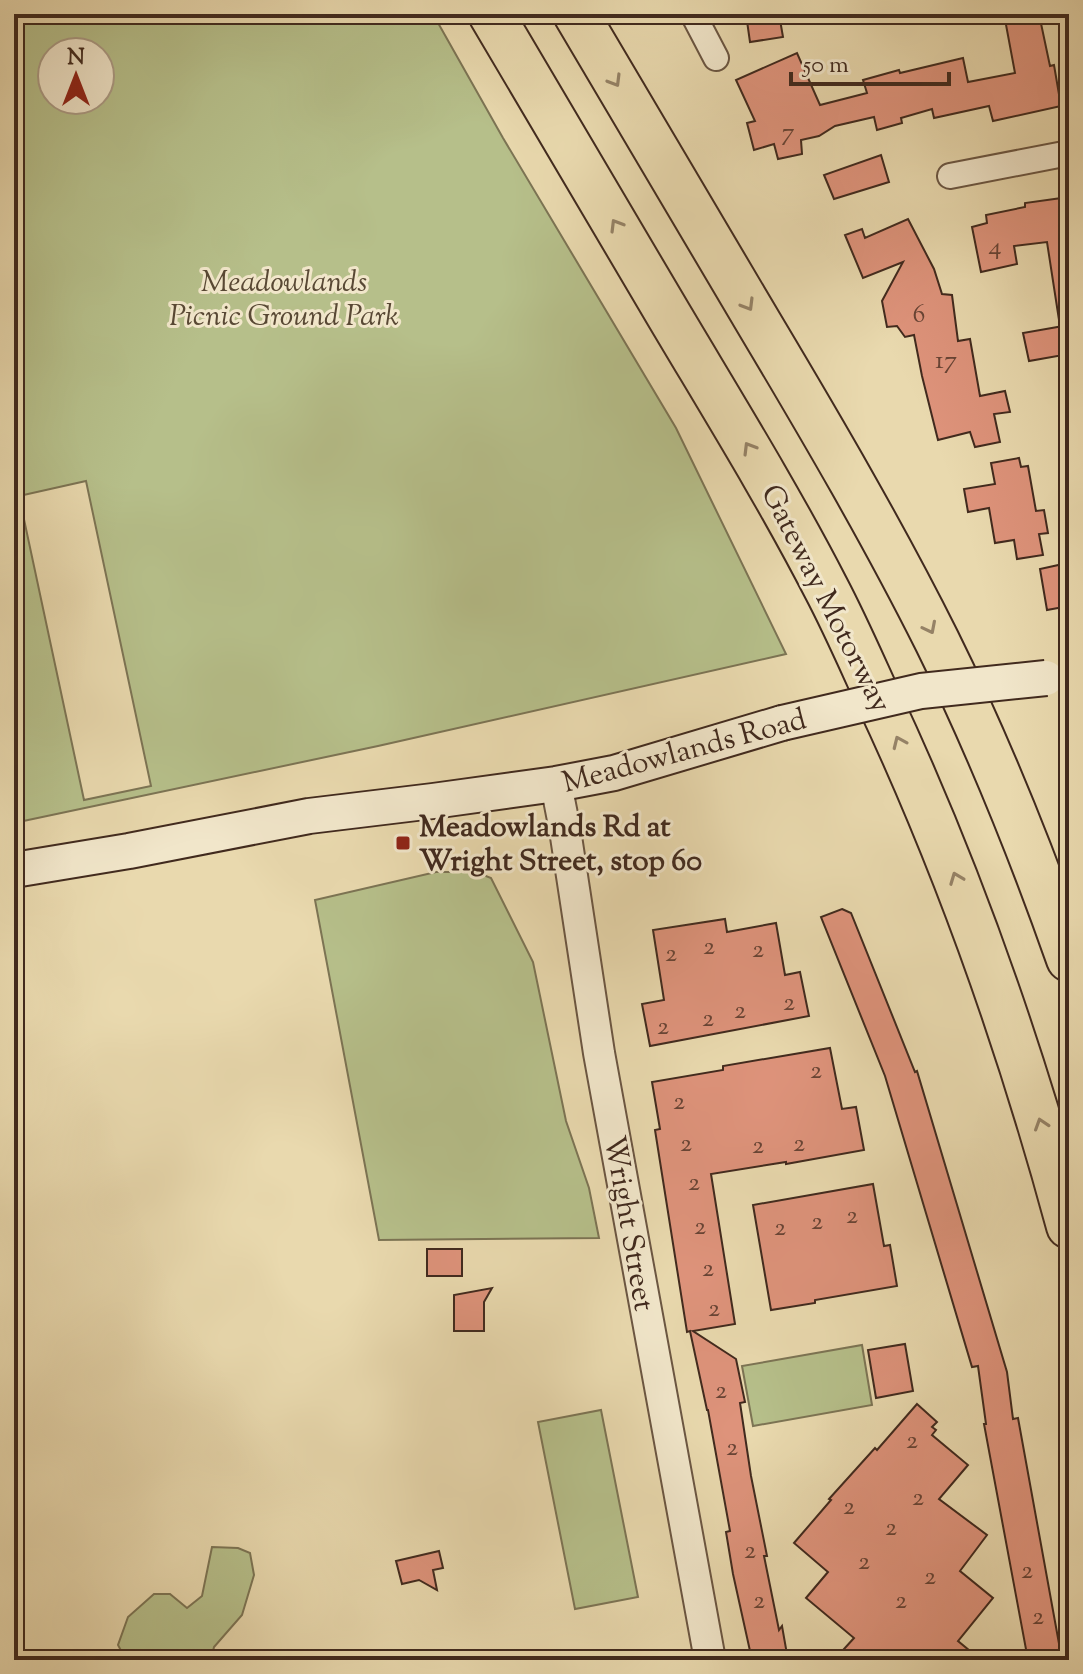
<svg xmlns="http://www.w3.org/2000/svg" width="1083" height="1674" viewBox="0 0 1083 1674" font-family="'Sorts Mill Goudy',serif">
	<rect width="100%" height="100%" fill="#e9d9ae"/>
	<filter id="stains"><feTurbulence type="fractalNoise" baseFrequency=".0025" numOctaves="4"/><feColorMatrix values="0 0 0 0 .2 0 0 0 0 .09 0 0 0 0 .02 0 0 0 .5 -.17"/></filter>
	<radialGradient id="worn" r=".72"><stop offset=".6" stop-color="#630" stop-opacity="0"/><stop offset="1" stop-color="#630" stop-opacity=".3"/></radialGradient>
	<g fill="#b6bf8a" stroke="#7c7454" stroke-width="2" fill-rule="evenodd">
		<path d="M14,14H433L503,138L676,428L786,654L378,746L14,823ZM52,52H100V100H52ZM86,481L151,786L84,800L19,496Z"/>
		<polygon points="436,872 476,872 491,878 533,962 566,1121 589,1188 599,1238 379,1240 315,900"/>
		<polygon points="862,1345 872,1405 753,1426 742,1366"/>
		<polygon points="601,1410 638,1597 575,1609 538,1422"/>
		<polygon points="212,1547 238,1548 250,1553 254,1575 242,1615 214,1647 211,1660 126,1660 118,1645 128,1617 154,1594 170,1594 187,1608 202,1596"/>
	</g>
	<g fill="#de937b" stroke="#412a1e" stroke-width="2">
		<polygon points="746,14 779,14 783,37 750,42"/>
		<polygon points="1004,14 1039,14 1050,66 1054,65 1061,106 993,121 989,106 934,118 932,109 901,118 902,123 877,130 874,117 835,126 819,136 801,140 802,154 778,159 774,144 754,150 747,123 755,121 736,80 797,53 820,105 867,93 863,80 899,70 900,73 963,58 968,82 1015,73"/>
		<polygon points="881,155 889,182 834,199 824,175"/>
		<polygon points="1069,197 1069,319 1059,320 1047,242 1014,246 1017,264 981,272 972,227 987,223 986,215 1025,207 1025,203"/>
		<polygon points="908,219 934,269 942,294 952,295 958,341 970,339 980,396 1005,391 1010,412 994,414 1000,442 975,447 970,432 938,440 922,376 914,335 905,337 897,326 887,327 882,301 903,262 863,278 845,235 862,229 865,238"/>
		<polygon points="1069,325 1069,354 1029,361 1023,333"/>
		<polygon points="1019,458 1021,467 1028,466 1036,511 1044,510 1048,533 1039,534 1043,555 1017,559 1014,540 995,543 989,508 968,512 964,489 995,484 991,463"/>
		<polygon points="1063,564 1066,581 1069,581 1069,606 1047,610 1040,569"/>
		<polygon points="842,909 851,913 915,1072 917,1071 1007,1372 1013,1419 1018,1418 1062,1660 1028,1660 984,1424 986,1424 978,1366 972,1367 885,1076 821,917"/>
		<polygon points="725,919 727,932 776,923 785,975 800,972 809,1016 650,1046 642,1004 664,1000 653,930"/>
		<polygon points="830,1048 842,1109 856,1107 864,1150 786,1164 786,1162 711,1174 735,1324 693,1331 736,1359 745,1402 740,1403 751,1476 767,1556 764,1556 779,1630 782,1626 788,1660 752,1660 733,1574 726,1532 730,1531 708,1410 707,1410 690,1331 687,1332 655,1130 660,1129 652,1082 723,1070 723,1066"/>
		<polygon points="873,1184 884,1246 890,1245 897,1286 815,1300 815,1303 771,1310 753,1205"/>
		<rect x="427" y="1249" width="35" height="27"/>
		<polygon points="492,1288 484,1302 484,1331 454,1331 454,1295"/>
		<polygon points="905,1344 913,1391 876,1398 868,1350"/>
		<polygon points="917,1404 937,1422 932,1427 936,1430 932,1435 968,1465 939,1499 987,1535 960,1571 993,1598 958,1641 981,1660 834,1660 854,1638 806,1598 828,1572 794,1543 831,1500 829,1499 875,1448 877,1450"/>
		<polygon points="439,1551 443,1568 433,1570 437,1590 419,1580 402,1584 396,1561"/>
	</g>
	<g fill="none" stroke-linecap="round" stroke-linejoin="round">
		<defs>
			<g id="minor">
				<polyline points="693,14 716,58"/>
				<polyline points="950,176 1069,153"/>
			</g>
			<polyline id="tertiary" points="556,784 565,830 599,1053 710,1660"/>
			<polyline id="secondary" points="14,870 129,851 309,816 433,801 556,784 614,773 782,723"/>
			<g id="motorway">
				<path d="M491,14C549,114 608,213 667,312C721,403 777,493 826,588C845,624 861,661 878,698C958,868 1020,1045 1069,1226"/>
				<path d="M576,14C637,118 699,221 760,325C822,429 883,533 937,641C988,744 1031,851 1069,959"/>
			</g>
		</defs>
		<use href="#minor" stroke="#6b5642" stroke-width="28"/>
		<use href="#tertiary" stroke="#6b5642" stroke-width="34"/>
		<use href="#secondary" stroke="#412a1e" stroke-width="38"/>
		<use href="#motorway" stroke="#412a1e" stroke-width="48"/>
		<use href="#minor" stroke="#f1e6ca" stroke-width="24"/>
		<use href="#tertiary" stroke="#f1e6ca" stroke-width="30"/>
		<use href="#secondary" stroke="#f1e6ca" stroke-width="34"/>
		<use href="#motorway" stroke="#e9d9ae" stroke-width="44"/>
		<defs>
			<polyline id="secondary-bridge" points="782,723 921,691 1046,678"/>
		</defs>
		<use href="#secondary-bridge" stroke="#412a1e" stroke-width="38" stroke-linecap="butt"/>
		<use href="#secondary-bridge" stroke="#f1e6ca" stroke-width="34"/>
	</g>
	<defs><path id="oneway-chevron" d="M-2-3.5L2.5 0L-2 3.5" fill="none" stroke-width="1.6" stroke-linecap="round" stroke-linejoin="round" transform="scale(2)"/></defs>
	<g stroke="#958266">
		<use href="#oneway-chevron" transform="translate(615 81) rotate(59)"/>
		<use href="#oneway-chevron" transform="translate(616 225) rotate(-121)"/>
		<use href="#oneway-chevron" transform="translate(748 305) rotate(59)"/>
		<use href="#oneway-chevron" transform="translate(749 448) rotate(-121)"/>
		<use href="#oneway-chevron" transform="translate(930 628) rotate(63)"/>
		<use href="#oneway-chevron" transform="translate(899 742) rotate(-114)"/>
		<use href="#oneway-chevron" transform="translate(956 878) rotate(-111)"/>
		<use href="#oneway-chevron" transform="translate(1041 1124) rotate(-108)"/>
	</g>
	<rect fill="#8f2418" stroke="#f1e6ca" stroke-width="3" x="395" y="835" width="16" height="16" rx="4"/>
	<g text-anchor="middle" stroke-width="6" stroke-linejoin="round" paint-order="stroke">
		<g font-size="26" fill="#684435">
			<text x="788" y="140">7</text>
			<text x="995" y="254">4</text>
			<text x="919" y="322">6</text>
			<text x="946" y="368">17</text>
			<text x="709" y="954">2</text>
			<text x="758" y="957">2</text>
			<text x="671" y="961">2</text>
			<text x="789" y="1010">2</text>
			<text x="740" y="1018">2</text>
			<text x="708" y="1026">2</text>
			<text x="663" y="1034">2</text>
			<text x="816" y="1078">2</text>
			<text x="679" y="1109">2</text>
			<text x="686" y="1151">2</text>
			<text x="799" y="1151">2</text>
			<text x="758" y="1153">2</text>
			<text x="694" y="1190">2</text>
			<text x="852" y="1223">2</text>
			<text x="817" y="1229">2</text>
			<text x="700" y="1234">2</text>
			<text x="780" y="1235">2</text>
			<text x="708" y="1276">2</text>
			<text x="714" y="1316">2</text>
			<text x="721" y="1398">2</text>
			<text x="912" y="1448">2</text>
			<text x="732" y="1455">2</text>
			<text x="918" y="1505">2</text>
			<text x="849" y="1514">2</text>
			<text x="891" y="1535">2</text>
			<text x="750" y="1558">2</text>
			<text x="864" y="1569">2</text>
			<text x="1027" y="1578">2</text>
			<text x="930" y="1584">2</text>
			<text x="759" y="1608">2</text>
			<text x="901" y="1608">2</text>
			<text x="1038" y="1624">2</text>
		</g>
		<g font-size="30" font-style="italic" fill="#584834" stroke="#f1e6ca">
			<text x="284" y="291">Meadowlands<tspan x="284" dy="34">Picnic Ground Park</tspan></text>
		</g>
		<g font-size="30" fill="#412a1e" stroke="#f1e6ca">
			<text transform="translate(827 598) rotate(63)" y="10">Gateway Motorway</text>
			<text transform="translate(684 750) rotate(-15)" y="10">Meadowlands Road</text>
			<text transform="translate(630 1223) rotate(80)" y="10">Wright Street</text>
		</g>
		<g font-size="30" font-weight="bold" fill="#412a1e" stroke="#f1e6ca" text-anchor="start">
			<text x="419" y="836">Meadowlands Rd at<tspan x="419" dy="34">Wright Street, stop 60</tspan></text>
		</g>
	</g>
	<rect width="1083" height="1674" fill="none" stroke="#e9d9ae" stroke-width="48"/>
	<rect x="16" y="16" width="1051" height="1642" fill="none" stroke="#412a1e" stroke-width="4"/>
	<rect x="24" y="24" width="1035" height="1626" fill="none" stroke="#412a1e" stroke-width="2"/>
	<g transform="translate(76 76)"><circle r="38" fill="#f1e6ca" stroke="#ab9b85" stroke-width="2"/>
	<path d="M0-6L14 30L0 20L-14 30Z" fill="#8f2418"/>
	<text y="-12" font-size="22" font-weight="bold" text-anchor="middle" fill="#412a1e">N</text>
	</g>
	<path d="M791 72v12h158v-12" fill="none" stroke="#412a1e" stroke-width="4"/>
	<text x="803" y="72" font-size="24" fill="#412a1e" stroke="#f1e6ca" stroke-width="6" paint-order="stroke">50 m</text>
	<rect width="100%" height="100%" filter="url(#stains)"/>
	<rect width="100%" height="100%" fill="url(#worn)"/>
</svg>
